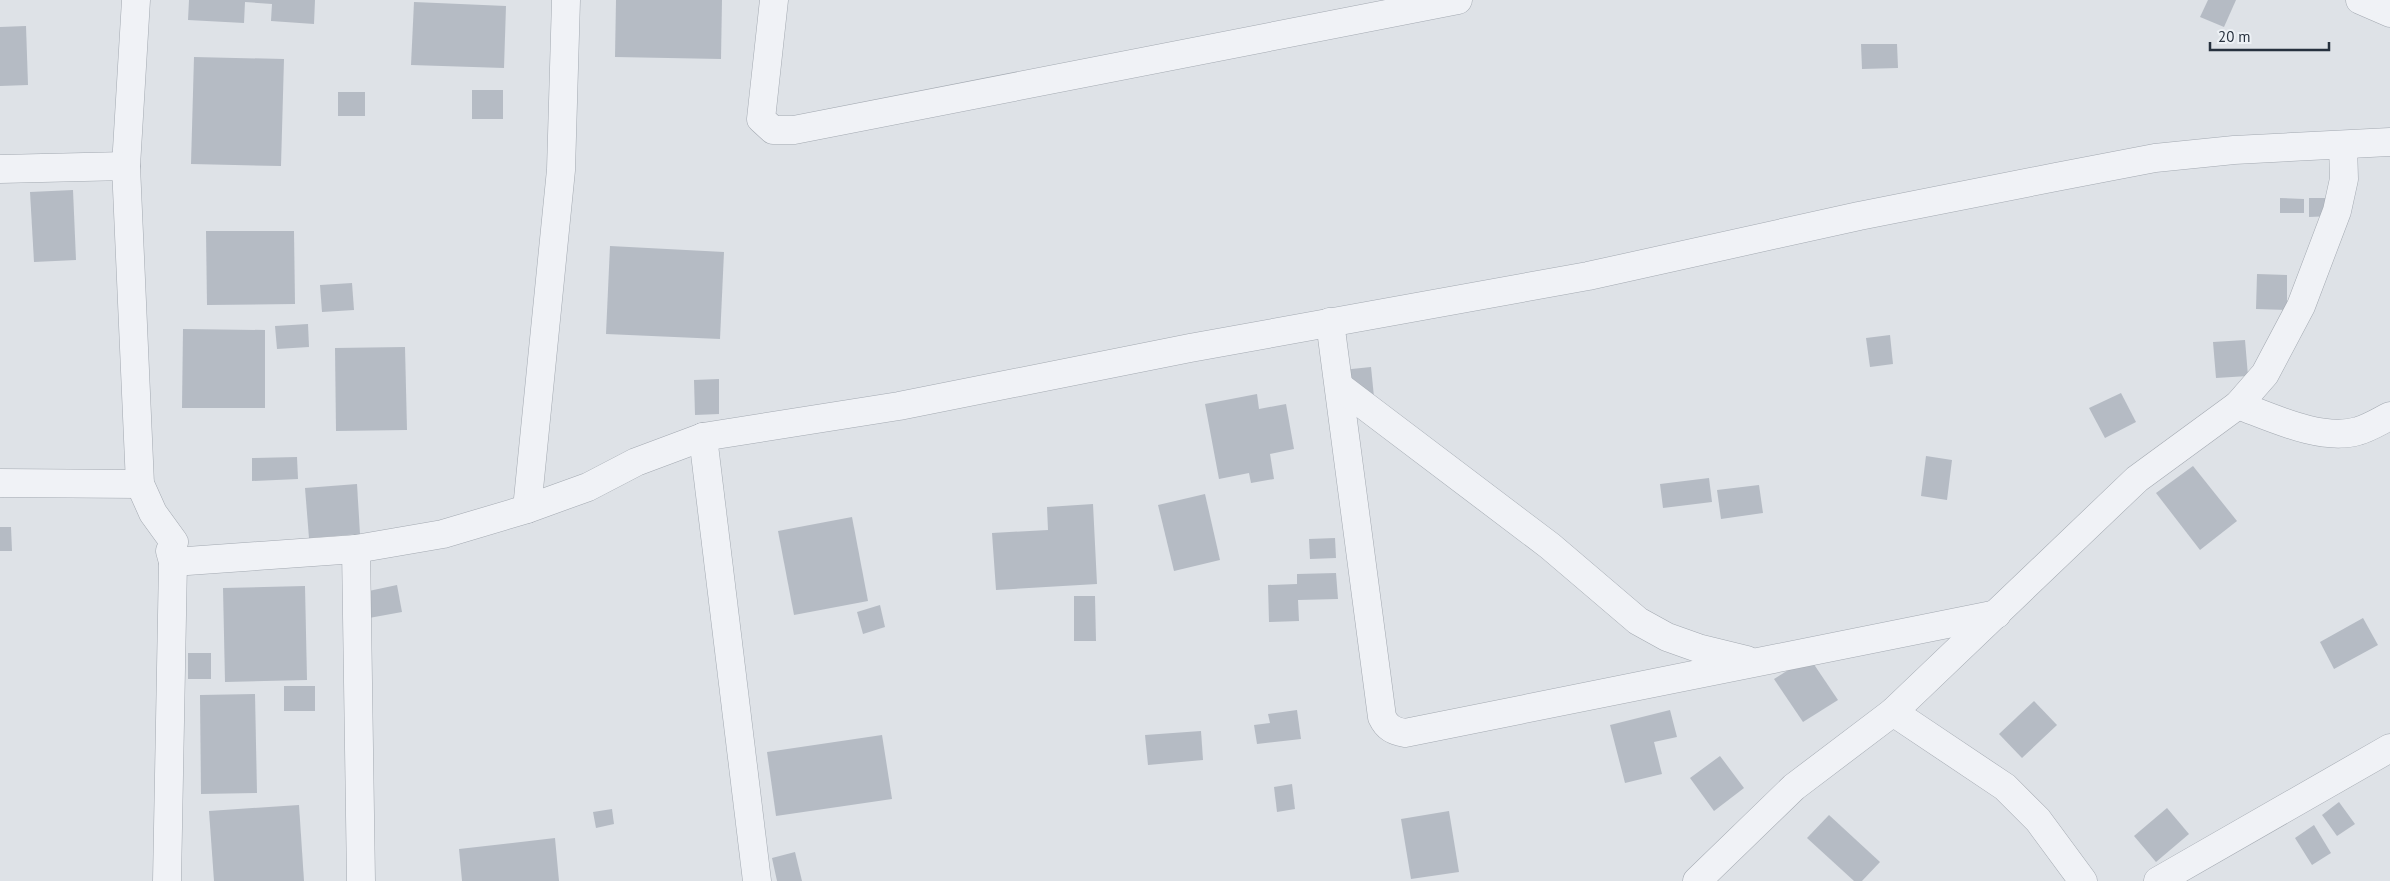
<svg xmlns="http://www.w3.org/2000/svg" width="2390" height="881" viewBox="0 0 2390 881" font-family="'PT Sans',sans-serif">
	<rect width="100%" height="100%" fill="#dee2e7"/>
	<g fill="#b5bbc4">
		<polygon points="189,0 315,0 314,24 271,21 272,4 245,2 244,23 188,20"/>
		<polygon points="616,0 722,0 721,59 615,57"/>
		<polygon points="2208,0 2236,0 2224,27 2200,17"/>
		<polygon points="414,2 506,6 504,68 411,65"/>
		<polygon points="26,26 28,85 0,86 0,27"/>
		<polygon points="1861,44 1897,44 1898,68 1862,69"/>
		<polygon points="194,57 284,59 281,166 191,164"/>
		<rect x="472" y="90" width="31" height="29"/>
		<rect x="338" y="92" width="27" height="24"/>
		<polygon points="73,190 76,260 34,262 30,192"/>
		<polygon points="2280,198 2304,199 2304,213 2280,213"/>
		<polygon points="2309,198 2332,198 2333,216 2309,217"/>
		<polygon points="206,231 294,231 295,304 207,305"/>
		<polygon points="610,246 724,252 720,339 606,334"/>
		<polygon points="2257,274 2287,275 2287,310 2256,309"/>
		<polygon points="352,283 354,310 322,312 320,285"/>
		<polygon points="308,324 309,347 277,349 275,326"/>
		<polygon points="183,329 265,330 265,408 182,408"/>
		<polygon points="1890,335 1893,364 1870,367 1866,338"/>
		<polygon points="2245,340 2248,376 2216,378 2213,342"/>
		<polygon points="405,347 407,430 336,431 335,348"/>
		<polygon points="1371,367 1374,397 1344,401 1342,370"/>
		<polygon points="719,379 719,414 695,415 694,380"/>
		<polygon points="2121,393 2136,422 2105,438 2089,408"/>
		<polygon points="1257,394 1259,409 1286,404 1294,449 1270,454 1274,479 1251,483 1249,473 1219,479 1205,404"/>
		<polygon points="1926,456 1952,460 1947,500 1921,496"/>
		<polygon points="297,457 298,479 252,481 252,458"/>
		<polygon points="2193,466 2237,521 2200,550 2156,493"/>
		<polygon points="1709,478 1712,502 1663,508 1660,484"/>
		<polygon points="357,484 360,534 309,538 305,488"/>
		<polygon points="1759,485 1763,513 1721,519 1717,490"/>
		<polygon points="1205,494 1220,560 1174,571 1158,505"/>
		<polygon points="1093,504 1097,584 996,590 992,533 1048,530 1047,507"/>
		<polygon points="852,517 868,601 794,615 778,531"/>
		<polygon points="0,527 11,527 12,551 0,551"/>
		<polygon points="1335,538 1336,558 1310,559 1309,539"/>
		<polygon points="1336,573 1338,599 1298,600 1299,621 1269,622 1268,585 1297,584 1297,574"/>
		<polygon points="397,585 402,612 369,618 364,592"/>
		<polygon points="305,586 307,680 225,682 223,588"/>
		<polygon points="1074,596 1095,596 1096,641 1074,641"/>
		<polygon points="880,605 885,627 863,634 857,612"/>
		<polygon points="2363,618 2378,645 2334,669 2320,642"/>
		<rect x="188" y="653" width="23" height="26"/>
		<polygon points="1809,657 1838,700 1803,722 1774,679"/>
		<rect x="284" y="686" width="31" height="25"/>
		<polygon points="255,694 257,793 201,794 200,695"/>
		<polygon points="2034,701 2057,725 2022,758 1999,734"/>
		<polygon points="1297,710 1301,739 1257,744 1254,725 1270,723 1268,714"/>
		<polygon points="1670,710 1677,737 1654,742 1662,774 1625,783 1610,725"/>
		<polygon points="1201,731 1203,760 1148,765 1145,735"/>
		<polygon points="882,735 892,799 776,816 767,752"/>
		<polygon points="1720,756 1744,788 1714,811 1690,778"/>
		<polygon points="1292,784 1295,809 1277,812 1274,787"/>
		<polygon points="2339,802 2355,824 2337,836 2322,815"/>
		<polygon points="299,805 304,881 214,881 209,811"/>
		<polygon points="2167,808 2189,834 2156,862 2134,836"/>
		<polygon points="612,809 614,824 596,828 593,812"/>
		<polygon points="1449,811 1459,872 1411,879 1401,819"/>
		<polygon points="1829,815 1880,862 1862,881 1854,881 1807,838"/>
		<polygon points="2314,825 2331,853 2312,865 2295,838"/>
		<polygon points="555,838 559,881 462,881 459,849"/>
		<polygon points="795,852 802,881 777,881 772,858"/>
	</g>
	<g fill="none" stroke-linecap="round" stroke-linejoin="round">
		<defs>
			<g id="street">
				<polyline points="136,0 126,166 140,484 153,513 174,542 170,551 173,562 167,881"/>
				<polyline points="774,0 761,119 773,130 794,130 1458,0"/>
				<polyline points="2360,0 2390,13"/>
				<polyline points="0,169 126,166"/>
				<path d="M1330,322L1382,717C1387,728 1394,731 1405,733L1997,614"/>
				<polyline points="1340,387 1550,546 1638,621 1667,637 1698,648 1747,660"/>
				<path d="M2238,405C2271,417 2322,442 2358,431C2369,428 2380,421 2390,416"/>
				<polyline points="703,437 757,881"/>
				<polyline points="0,483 140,484"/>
				<polyline points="527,509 561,170 566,0"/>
				<polyline points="356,549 361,881"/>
				<polyline points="173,562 356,549 443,534 527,509 588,487 636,462 703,437 899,406 1190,348 1588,276 1859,216 2056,177 2155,158 2234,150 2390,142"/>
				<polyline points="1893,712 2005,787 2038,820 2083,881"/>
				<polyline points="1697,881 1794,787 1893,712 2137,479 2238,405 2265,374 2301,306 2337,211 2344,179 2343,145"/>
				<polyline points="2158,881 2390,748"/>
			</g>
		</defs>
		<use href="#street" stroke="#a3a9b1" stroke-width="29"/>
		<use href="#street" stroke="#f0f2f6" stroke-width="28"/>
	</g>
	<path d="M2210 42v8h119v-8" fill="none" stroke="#27313e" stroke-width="2.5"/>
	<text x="2218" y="42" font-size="15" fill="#27313e" stroke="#edf1f5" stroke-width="4" paint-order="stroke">20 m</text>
</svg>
